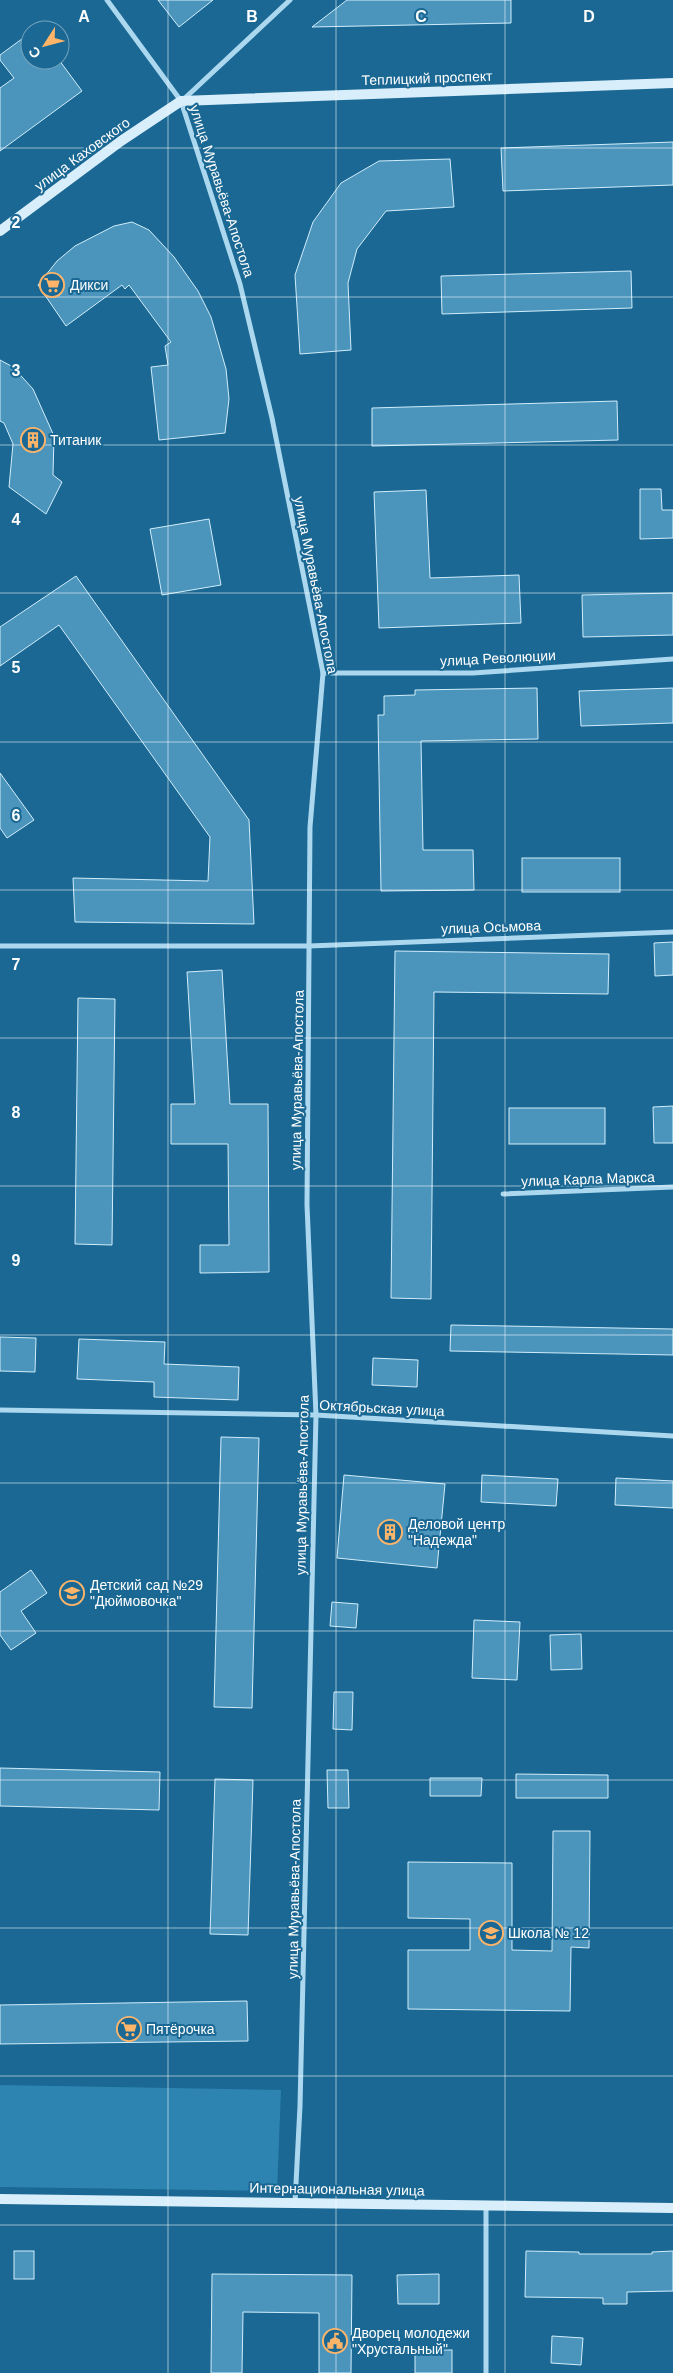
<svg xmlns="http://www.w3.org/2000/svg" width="673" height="2373" viewBox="0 0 673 2373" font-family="Arial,sans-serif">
	<rect width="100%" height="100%" fill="#1a6893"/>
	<polygon fill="#2d84b1" points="0,2085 281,2090 277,2191 0,2187"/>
	<g fill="#4b95bd" stroke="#d1edfb">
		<polygon points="158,0 213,0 179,27"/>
		<polygon points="347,0 511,0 511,23 312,27"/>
		<polygon points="30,33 30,60 59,60 82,91 0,151 0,88 14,78 0,60 0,55"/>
		<polygon points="673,142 673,185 503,191 501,148"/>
		<polygon points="450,159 454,207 386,211 357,249 348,283 351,350 300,354 295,275 313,222 341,183 379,161"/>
		<polygon points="132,222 149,230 174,257 198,291 211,317 226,369 229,399 225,433 159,440 151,367 168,365 165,346 171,342 129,285 125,289 122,285 66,326 38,285 57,261 75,246 114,226"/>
		<polygon points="631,271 632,308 442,314 441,276"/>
		<polygon points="0,360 13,367 33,389 54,436 53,475 62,482 46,514 9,487 13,444 4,423 0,421"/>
		<polygon points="617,401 618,440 372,446 372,408"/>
		<polygon points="640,489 661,489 662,510 673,510 673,538 640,539"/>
		<polygon points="426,490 430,578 519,575 521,623 379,628 374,492"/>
		<polygon points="209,519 221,585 162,595 150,529"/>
		<polygon points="76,576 249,820 254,924 75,922 73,878 208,881 210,837 59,625 0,666 0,627"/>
		<polygon points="673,593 673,635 583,637 582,595"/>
		<polygon points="537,688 538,739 421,741 423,850 473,850 474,890 381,891 378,715 384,715 384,696 415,695 415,690"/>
		<polygon points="673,688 673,723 581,726 579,691"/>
		<polygon points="0,773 34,820 7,838 0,828"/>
		<rect x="522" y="858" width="98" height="34"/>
		<polygon points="673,942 673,975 655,976 654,943"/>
		<polygon points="395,951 609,954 608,994 434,992 431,1299 391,1298"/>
		<polygon points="222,970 230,1104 268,1104 269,1272 200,1273 200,1245 229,1245 228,1144 171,1144 171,1104 195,1104 187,972"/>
		<polygon points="78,998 115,999 112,1245 75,1244"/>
		<polygon points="673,1106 673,1143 654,1143 653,1107"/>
		<rect x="509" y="1108" width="96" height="36"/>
		<polygon points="451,1325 673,1329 673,1355 450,1351"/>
		<polygon points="0,1337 36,1338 35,1372 0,1371"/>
		<polygon points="79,1339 165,1342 164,1364 239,1367 238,1400 154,1397 154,1382 77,1379"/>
		<polygon points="373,1358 418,1360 417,1387 372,1385"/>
		<polygon points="221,1437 259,1438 252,1708 214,1707"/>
		<polygon points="344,1475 445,1484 437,1568 337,1558"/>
		<polygon points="482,1475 558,1479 556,1506 481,1502"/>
		<polygon points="616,1478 673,1481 673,1508 615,1505"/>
		<polygon points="31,1570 47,1593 21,1611 36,1633 11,1650 0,1635 0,1592"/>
		<polygon points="332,1602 358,1604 356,1628 330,1626"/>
		<polygon points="474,1620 520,1622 517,1680 472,1678"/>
		<polygon points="581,1634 582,1669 551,1670 550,1635"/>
		<polygon points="334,1692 353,1692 352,1730 333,1729"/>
		<polygon points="0,1768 160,1772 159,1810 0,1806"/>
		<polygon points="327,1770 348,1770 349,1808 328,1808"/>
		<polygon points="516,1774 608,1775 608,1798 516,1798"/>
		<polygon points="430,1778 482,1778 481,1796 430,1796"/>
		<polygon points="215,1779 253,1780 248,1935 210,1934"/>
		<polygon points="553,1831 590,1831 589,1948 571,1947 570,2011 408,2009 408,1950 470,1950 470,1919 408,1918 408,1862 512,1863 512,1950 552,1951"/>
		<polygon points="247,2001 248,2041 0,2044 0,2005"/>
		<rect x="14" y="2251" width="20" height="28"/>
		<polygon points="526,2251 579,2252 579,2254 652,2254 652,2252 673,2251 673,2291 627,2292 627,2304 603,2304 603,2298 525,2297"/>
		<polygon points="212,2274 352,2275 351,2373 319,2373 319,2313 243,2312 242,2373 211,2373"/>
		<polygon points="439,2274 439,2304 398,2304 397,2275"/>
		<polygon points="552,2336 583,2338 581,2365 551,2363"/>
		<rect x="415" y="2350" width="37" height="23"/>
	</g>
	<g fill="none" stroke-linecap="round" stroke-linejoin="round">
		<g stroke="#abd8ef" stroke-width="5">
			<polyline points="107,0 181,101 240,284 272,418 323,673 310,827 307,1205 316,1415 300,2106 295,2203"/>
			<polyline points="184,99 290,0"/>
			<polyline points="323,673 473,673 673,659"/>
			<polyline points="0,946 309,946 673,932"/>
			<polyline points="503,1194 673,1187"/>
			<polyline points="0,1410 316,1415 673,1436"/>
			<polyline points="486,2373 486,2206"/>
		</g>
		<g stroke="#d8eefb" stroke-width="10">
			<polyline points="0,231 121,141 181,101 673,83"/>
			<polyline points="0,2199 673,2208"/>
		</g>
	</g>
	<path fill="none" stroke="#fff" stroke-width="1" stroke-opacity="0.55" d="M168,0V2373M336,0V2373M505,0V2373M0,148H673M0,297H673M0,445H673M0,593H673M0,742H673M0,890H673M0,1038H673M0,1186H673M0,1335H673M0,1483H673M0,1631H673M0,1780H673M0,1928H673M0,2076H673M0,2225H673"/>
	<defs>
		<symbol id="supermarket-ring" viewBox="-11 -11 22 22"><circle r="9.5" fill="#1a6893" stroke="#ffb569" stroke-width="1.5"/><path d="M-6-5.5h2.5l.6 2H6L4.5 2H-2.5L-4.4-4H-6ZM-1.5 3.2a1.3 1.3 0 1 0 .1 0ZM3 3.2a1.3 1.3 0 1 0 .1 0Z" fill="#ffb569"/></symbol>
		<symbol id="building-ring" viewBox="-11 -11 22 22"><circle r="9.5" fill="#1a6893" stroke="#ffb569" stroke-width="1.5"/><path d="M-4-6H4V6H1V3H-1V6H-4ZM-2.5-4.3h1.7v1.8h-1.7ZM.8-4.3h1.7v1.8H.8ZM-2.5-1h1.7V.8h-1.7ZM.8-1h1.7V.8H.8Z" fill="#ffb569"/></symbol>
		<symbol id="school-ring" viewBox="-11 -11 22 22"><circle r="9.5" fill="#1a6893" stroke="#ffb569" stroke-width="1.5"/><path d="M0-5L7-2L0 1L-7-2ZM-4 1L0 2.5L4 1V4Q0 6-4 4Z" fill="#ffb569"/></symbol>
		<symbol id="civic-ring" viewBox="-11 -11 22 22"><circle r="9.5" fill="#1a6893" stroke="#ffb569" stroke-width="1.5"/><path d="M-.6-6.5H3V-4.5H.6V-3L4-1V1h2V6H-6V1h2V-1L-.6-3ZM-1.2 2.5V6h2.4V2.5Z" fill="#ffb569"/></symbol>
	</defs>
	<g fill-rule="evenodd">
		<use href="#supermarket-ring" x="38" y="271" width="28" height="28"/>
		<use href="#building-ring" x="19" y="426" width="28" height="28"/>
		<use href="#building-ring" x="376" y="1518" width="28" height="28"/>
		<use href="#school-ring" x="58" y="1579" width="28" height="28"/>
		<use href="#school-ring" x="477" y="1919" width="28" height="28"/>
		<use href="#supermarket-ring" x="115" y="2015" width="28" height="28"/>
		<use href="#civic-ring" x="321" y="2327" width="28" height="28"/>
	</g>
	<g text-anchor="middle" stroke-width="4" stroke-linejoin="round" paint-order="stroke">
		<g font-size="14" fill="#fff" stroke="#1a6893">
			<text transform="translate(427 78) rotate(-2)" y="5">Теплицкий проспект</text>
			<text transform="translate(82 154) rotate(-36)" y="5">улица Каховского</text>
			<text transform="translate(222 191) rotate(72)" y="5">улица Муравьёва-Апостола</text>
			<text transform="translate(316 585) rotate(79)" y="5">улица Муравьёва-Апостола</text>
			<text transform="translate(498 658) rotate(-3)" y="5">улица Революции</text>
			<text transform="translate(491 927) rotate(-2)" y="5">улица Осьмова</text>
			<text transform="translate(297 1080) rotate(-89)" y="5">улица Муравьёва-Апостола</text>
			<text transform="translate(588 1179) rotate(-2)" y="5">улица Карла Маркса</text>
			<text transform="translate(382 1408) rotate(3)" y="5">Октябрьская улица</text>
			<text transform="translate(302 1485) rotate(-89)" y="5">улица Муравьёва-Апостола</text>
			<text transform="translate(294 1889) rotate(-89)" y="5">улица Муравьёва-Апостола</text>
			<text transform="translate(337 2189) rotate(1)" y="5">Интернациональная улица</text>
		</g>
		<g font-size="14" fill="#fff" stroke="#1a6893" text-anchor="start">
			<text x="70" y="290">Дикси</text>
			<text x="50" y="445">Титаник</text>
			<text x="408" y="1529">Деловой центр<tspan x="408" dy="16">"Надежда"</tspan></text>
			<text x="90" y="1590">Детский сад №29<tspan x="90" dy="16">"Дюймовочка"</tspan></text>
			<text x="508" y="1938">Школа № 12</text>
			<text x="146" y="2034">Пятёрочка</text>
			<text x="352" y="2338">Дворец молодежи<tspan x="352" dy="16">"Хрустальный"</tspan></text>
		</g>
	</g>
	<g font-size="16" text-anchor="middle" font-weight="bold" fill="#fff" stroke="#1a6893" stroke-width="4" stroke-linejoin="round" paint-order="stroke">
		<text x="84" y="22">A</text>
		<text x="252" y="22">B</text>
		<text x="421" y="22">C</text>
		<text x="589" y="22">D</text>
		<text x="16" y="228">2</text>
		<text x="16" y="376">3</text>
		<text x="16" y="525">4</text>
		<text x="16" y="673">5</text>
		<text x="16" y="821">6</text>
		<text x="16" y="970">7</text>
		<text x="16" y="1118">8</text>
		<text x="16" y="1266">9</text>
	</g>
	<g transform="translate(45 45) rotate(234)"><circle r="24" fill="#1a6893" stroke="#76a4be"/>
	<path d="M0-4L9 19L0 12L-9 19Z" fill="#ffb569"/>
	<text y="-8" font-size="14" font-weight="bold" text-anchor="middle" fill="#ffffff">С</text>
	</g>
</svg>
